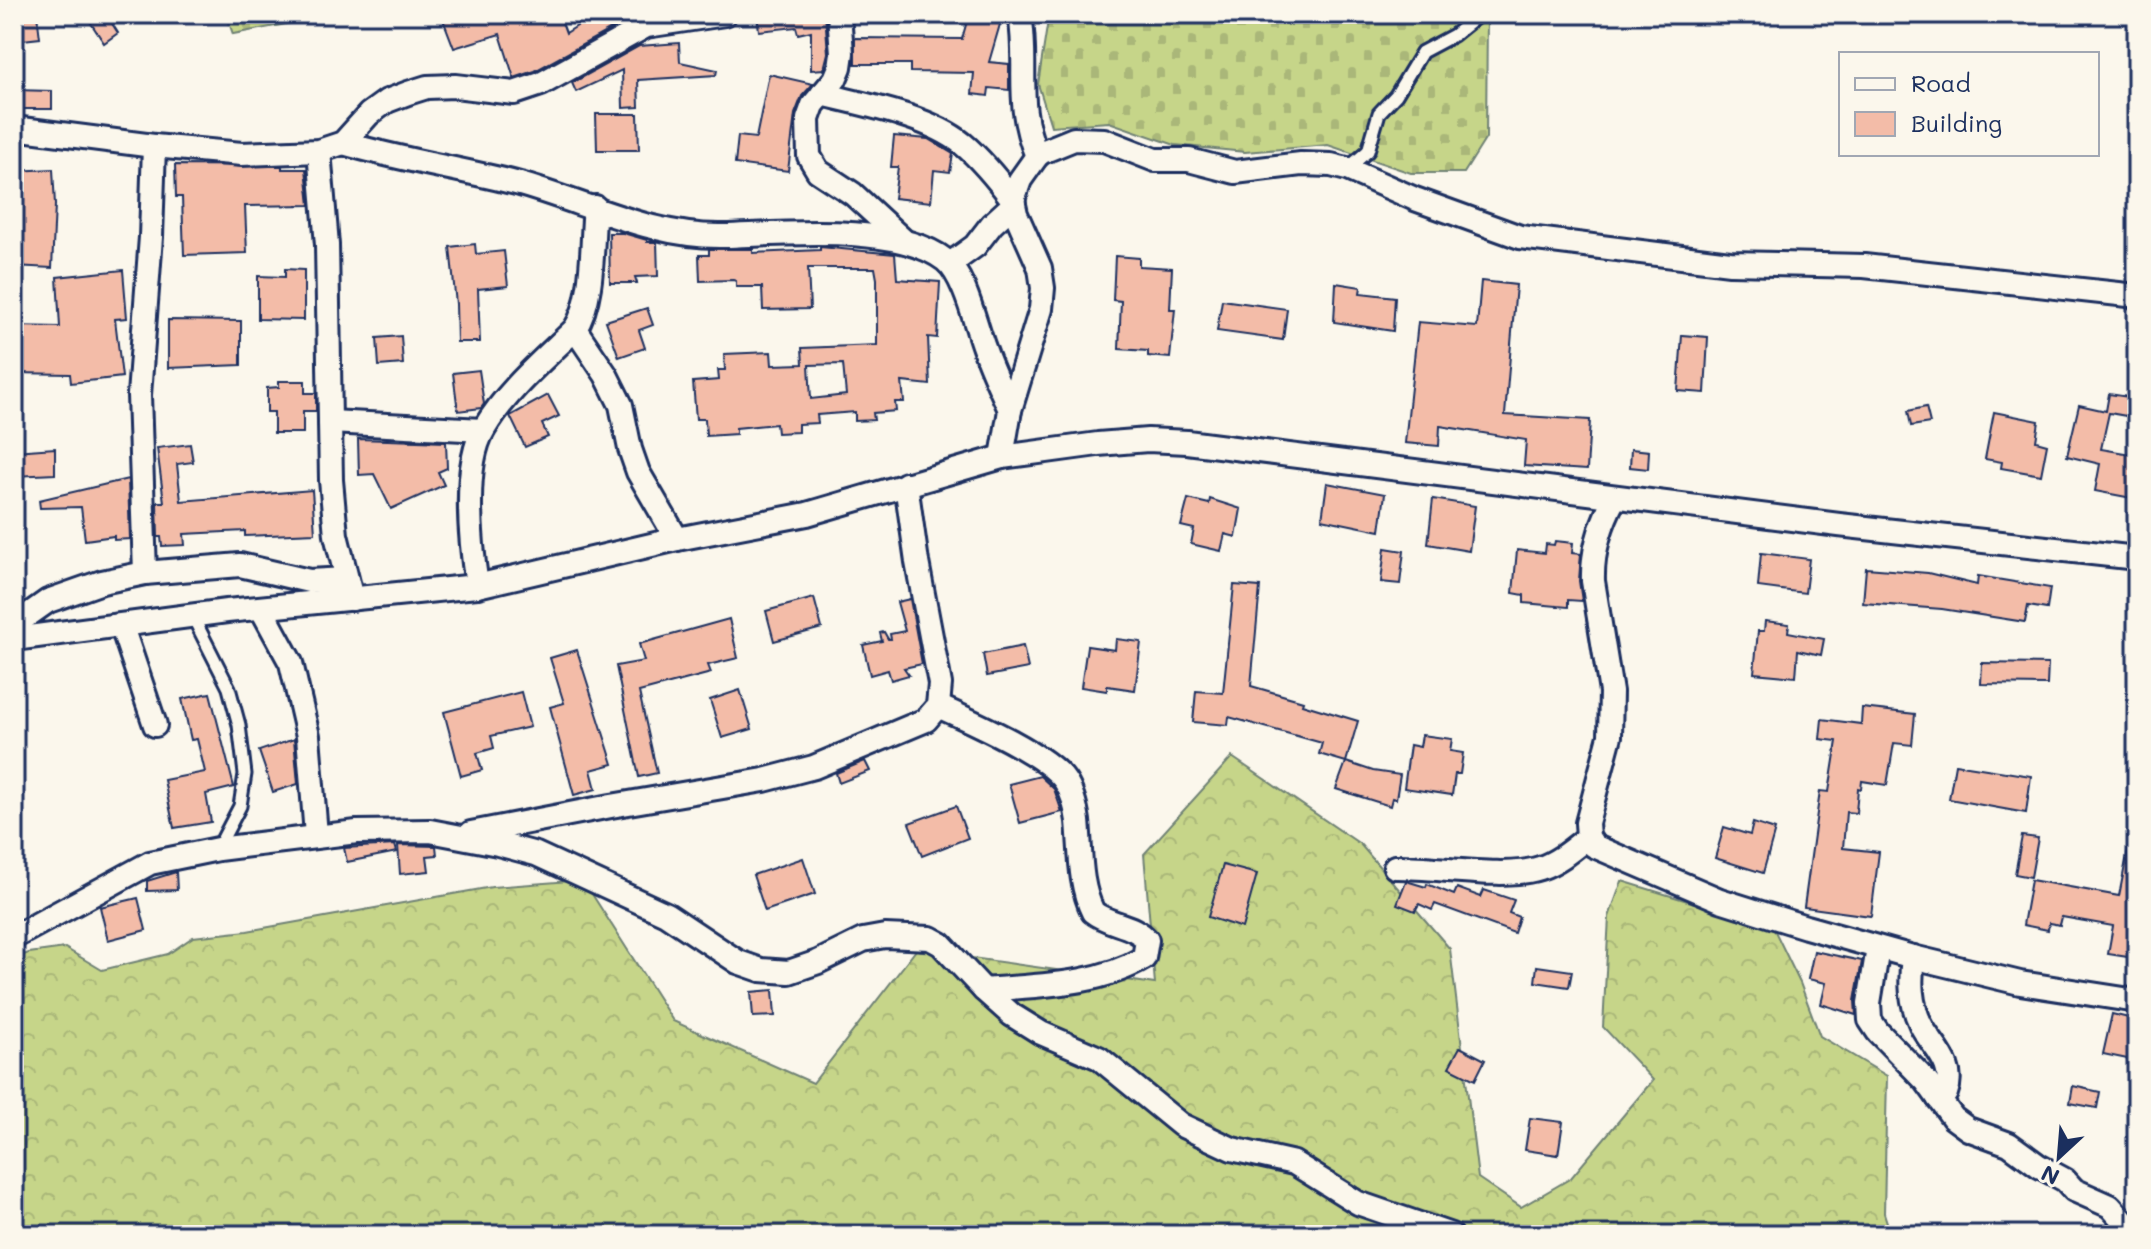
<svg xmlns="http://www.w3.org/2000/svg" width="2151" height="1249" viewBox="0 0 2151 1249" font-family="Mali,sans-serif">
	<defs>
		<pattern id="forest-crowns" width="20" height="18" patternUnits="userSpaceOnUse" patternTransform="scale(2)"><rect width="20" height="18" fill="#c6d589"/><path d="M2 6a3 3 0 1 1 6 0M12 15a3 3 0 1 1 6 0" fill="none" stroke="#aab779"/></pattern>
		<pattern id="cemetery-stones" width="16" height="16" patternUnits="userSpaceOnUse" patternTransform="scale(2)"><rect width="16" height="16" fill="#c6d589"/><path d="M2 7V4a2 2 0 0 1 4 0v3zM10 15v-3a2 2 0 0 1 4 0v3z" fill="#aab779"/></pattern>
	</defs>
	<rect width="100%" height="100%" fill="#fbf7ec"/>
	<filter id="ink" filterUnits="userSpaceOnUse"><feTurbulence type="fractalNoise" baseFrequency=".0125" numOctaves="2"/><feDisplacementMap in="SourceGraphic" scale="16" xChannelSelector="R" yChannelSelector="G"/><feConvolveMatrix kernelMatrix="1 2 1 2 8 2 1 2 1" color-interpolation-filters="sRGB"/></filter>
	<g filter="url(#ink)">
		<polygon fill="url(#forest-crowns)" stroke="#708274" stroke-width="2" points="1232,757 1360,844 1450,949 1478,1178 1521,1207 1571,1178 1653,1080 1603,1027 1609,917 1622,881 1773,927 1800,983 1820,1036 1887,1076 1884,1213 1891,1235 14,1235 14,958 29,953 65,948 102,970 168,954 193,937 247,931 492,887 583,880 673,1021 813,1083 916,950 1155,984 1144,854"/>
		<g fill="url(#cemetery-stones)" stroke="#708274" stroke-width="2">
			<polygon points="226,14 340,14 233,34"/>
			<polygon points="1049,14 1487,14 1486,138 1464,173 1411,173 1328,145 1245,152 1175,145 1109,122 1051,126 1038,84"/>
		</g>
		<g fill="#f3bca8" stroke="#1b2f5e" stroke-width="2" fill-rule="evenodd">
			<polygon points="14,14 37,14 40,38 14,41"/>
			<polygon points="85,14 106,14 118,33 104,43"/>
			<polygon points="441,14 559,14 566,33 596,14 631,14 633,17 535,71 514,78 500,34 454,48"/>
			<polygon points="757,14 825,14 828,53 824,69 811,70 811,31 798,34 796,27 759,31"/>
			<polygon points="969,14 1003,14 989,62 1009,64 1009,90 989,88 988,96 972,94 974,73 910,72 910,64 855,64 855,38 962,39"/>
			<polygon points="679,43 680,62 717,70 716,75 638,80 639,107 623,108 622,70 576,92 572,83 639,46"/>
			<polygon points="769,74 813,84 802,96 795,114 788,171 735,164 738,136 756,138"/>
			<polygon points="14,90 52,91 52,109 14,109"/>
			<polygon points="596,114 638,114 639,150 597,150"/>
			<polygon points="894,136 928,139 953,154 950,172 934,170 931,202 894,198 898,167 891,167"/>
			<polygon points="175,165 282,166 282,169 306,169 310,205 245,206 247,253 184,255 182,197 176,197"/>
			<polygon points="53,169 55,205 52,268 14,266 14,171"/>
			<polygon points="609,233 623,233 647,240 647,242 657,242 658,276 635,277 637,283 610,283"/>
			<polygon points="475,244 476,254 504,251 508,286 478,289 480,342 457,342 456,304 450,247"/>
			<path d="M820,247L895,254L897,279L940,282L937,338L928,337L930,385L902,382L904,402H895L896,411L873,413L874,420L855,421V412L817,415L818,423L798,424V432L777,433L776,424L736,428V434L706,436L705,419H696L693,382L719,380L718,370H725L724,354L771,352L772,365L803,364L802,348L877,345V279L875,268H808L810,309L763,310L762,287H736V281L733,280L700,281L699,255H709V249H753V253L820,250ZM843,364L846,395L811,399L809,365Z"/>
			<polygon points="1115,256 1139,258 1139,266 1172,268 1170,309 1175,309 1170,358 1148,356 1148,351 1119,349 1121,301 1113,300"/>
			<polygon points="285,269 304,270 304,320 258,319 258,276 285,277"/>
			<polygon points="123,270 127,318 115,319 122,377 71,383 70,374 14,373 14,326 60,327 57,277"/>
			<polygon points="1481,281 1516,285 1505,415 1590,420 1587,470 1524,466 1526,440 1440,426 1439,446 1405,443 1418,322 1477,327"/>
			<polygon points="1336,283 1361,287 1360,293 1395,297 1393,331 1334,322"/>
			<polygon points="1222,300 1287,309 1283,340 1217,331"/>
			<polygon points="647,308 653,325 639,330 645,348 619,357 606,321"/>
			<polygon points="168,320 241,321 241,365 168,368"/>
			<polygon points="1682,335 1708,337 1705,393 1678,391"/>
			<polygon points="401,336 403,364 379,366 377,338"/>
			<polygon points="479,370 484,404 481,408 458,411 453,373"/>
			<polygon points="279,381 305,381 305,393 316,393 316,411 303,411 303,433 274,433 274,412 267,412 267,388 279,387"/>
			<polygon points="2109,394 2135,398 2132,417 2109,413 2101,449 2137,455 2137,499 2095,491 2100,464 2067,456 2079,405 2106,411"/>
			<polygon points="548,395 559,416 542,424 548,437 525,447 510,416"/>
			<polygon points="1926,407 1930,423 1911,426 1908,411"/>
			<polygon points="1994,412 2039,421 2036,441 2047,444 2041,475 2001,468 2002,462 1985,459"/>
			<polygon points="358,439 446,442 447,468 438,472 444,485 391,509 374,474 359,475"/>
			<polygon points="190,444 193,462 177,464 181,501 312,490 315,533 245,536 245,531 184,534 185,545 162,546 161,537 158,537 157,502 164,502 157,448"/>
			<polygon points="55,448 55,474 14,476 14,451"/>
			<polygon points="1631,449 1649,451 1648,469 1630,467"/>
			<polygon points="128,479 130,539 114,540 114,536 85,540 81,507 40,508 39,500"/>
			<polygon points="1327,483 1385,494 1380,531 1322,519"/>
			<polygon points="1188,499 1209,504 1210,499 1241,509 1236,537 1225,534 1221,551 1191,544 1194,529 1181,526"/>
			<polygon points="1433,499 1475,506 1469,551 1428,544"/>
			<polygon points="1555,541 1573,543 1572,553 1581,554 1579,581 1582,601 1568,600 1568,607 1524,603 1524,595 1513,593 1517,550 1545,553 1546,544 1554,545"/>
			<polygon points="1385,548 1404,551 1400,584 1381,582"/>
			<polygon points="1761,553 1809,559 1805,593 1758,587"/>
			<polygon points="1866,568 1928,573 1977,585 1978,576 2050,588 2047,609 2028,606 2025,622 1942,609 1863,603"/>
			<polygon points="1234,585 1260,587 1251,686 1303,701 1302,704 1358,721 1346,762 1319,754 1322,743 1229,717 1228,725 1193,722 1196,691 1223,693"/>
			<polygon points="814,598 822,628 774,641 766,611"/>
			<polygon points="910,599 922,664 904,668 909,675 891,680 888,670 870,675 863,645 882,641 880,633 884,632 888,639 891,639 890,634 905,631 897,602"/>
			<polygon points="729,619 738,658 708,665 711,673 639,692 657,773 639,777 616,666 644,661 639,644"/>
			<polygon points="1765,621 1789,624 1788,632 1824,639 1821,655 1798,650 1796,677 1754,673 1758,631 1764,631"/>
			<polygon points="1116,639 1141,642 1135,690 1107,686 1107,691 1081,687 1087,646 1115,650"/>
			<polygon points="1023,646 1028,668 987,676 983,654"/>
			<polygon points="577,650 613,764 591,770 596,789 574,795 550,707 564,703 550,658"/>
			<polygon points="1982,663 2048,664 2047,685 1981,684"/>
			<polygon points="740,690 752,729 722,738 710,700"/>
			<polygon points="521,692 530,727 491,736 494,748 477,753 482,770 461,776 444,712"/>
			<polygon points="210,693 234,787 206,794 211,822 174,828 164,780 205,772 197,739 191,740 182,699"/>
			<polygon points="1862,708 1915,714 1912,745 1894,743 1887,785 1862,781 1861,789 1858,788 1856,813 1846,812 1843,848 1879,852 1871,916 1804,907 1820,791 1829,792 1837,741 1820,739 1822,719 1861,724"/>
			<polygon points="1422,735 1452,739 1450,751 1463,753 1460,774 1455,774 1452,795 1404,788 1410,745 1420,747"/>
			<polygon points="294,739 298,784 273,792 259,751"/>
			<polygon points="865,761 870,771 839,783 836,773"/>
			<polygon points="1346,762 1373,771 1400,775 1396,799 1392,798 1390,806 1336,789"/>
			<polygon points="1955,764 2031,776 2026,813 1949,799"/>
			<polygon points="1040,776 1054,789 1062,812 1020,823 1009,784"/>
			<polygon points="956,806 968,838 922,856 909,823"/>
			<polygon points="1753,823 1775,830 1763,873 1715,858 1724,827 1750,835"/>
			<polygon points="2022,836 2038,838 2031,877 2015,874"/>
			<polygon points="395,845 397,852 347,862 344,848"/>
			<polygon points="398,845 436,846 437,855 427,856 429,871 400,874"/>
			<polygon points="2129,845 2137,845 2137,937 2131,936 2128,957 2108,954 2113,926 2062,917 2060,925 2049,923 2048,930 2023,925 2031,880 2119,896"/>
			<polygon points="803,858 815,894 765,911 753,875"/>
			<polygon points="1223,865 1257,874 1242,928 1208,917"/>
			<polygon points="176,872 177,890 147,891 147,881"/>
			<polygon points="1406,881 1426,887 1427,884 1454,895 1457,888 1481,897 1484,890 1514,900 1509,913 1519,917 1514,933 1435,904 1432,910 1419,904 1415,911 1397,904"/>
			<polygon points="138,898 146,930 108,940 100,907"/>
			<polygon points="1814,951 1862,961 1855,1001 1856,1015 1821,1004 1826,983 1808,979"/>
			<polygon points="1537,966 1572,971 1569,987 1535,982"/>
			<polygon points="773,990 775,1016 753,1017 751,992"/>
			<polygon points="2112,1014 2137,1020 2137,1061 2103,1054"/>
			<polygon points="1460,1047 1485,1060 1475,1080 1449,1067"/>
			<polygon points="2073,1086 2100,1092 2097,1108 2070,1103"/>
			<polygon points="1530,1118 1563,1122 1558,1155 1525,1150"/>
		</g>
		<g fill="none" stroke-linecap="round" stroke-linejoin="round">
			<defs>
				<g id="lane">
					<polyline points="1347,169 1368,151 1379,113 1396,95 1422,52 1454,35 1480,14"/>
					<polyline points="193,617 229,688 239,725 245,774 240,806 218,848"/>
				</g>
				<g id="street">
					<polyline points="839,14 842,53 840,67 835,79 813,105 808,119 809,156 818,171 853,194 904,241"/>
					<path d="M1020,14C1029,68 1014,102 1037,156"/>
					<path d="M822,94C865,105 928,116 963,144C982,160 998,180 1013,200"/>
					<polyline points="14,128 154,146 242,154 319,151 343,143 369,114 387,101 408,93 427,87 455,86 514,93 541,84 646,26 725,14"/>
					<path d="M343,143C401,160 461,169 520,184C587,203 654,238 725,236C784,234 897,223 945,260C965,276 975,324 984,348C991,369 1001,389 1010,410"/>
					<polyline points="319,151 327,245 331,480 336,535 352,599"/>
					<polyline points="950,264 975,246 992,224 1014,204"/>
					<polyline points="575,329 606,375 621,405 630,449 638,472 677,539"/>
					<polyline points="330,422 483,430"/>
					<polyline points="1002,457 1010,410 1041,309 1043,288 1040,268 1016,214 1013,200 1020,180 1037,156 1042,152 1074,139 1104,140 1155,160 1189,160 1235,172 1301,164 1331,165 1347,169 1415,199 1520,237 1730,263 1864,266 2137,296"/>
					<path d="M1615,497C1601,523 1592,551 1593,581L1611,692L1610,736L1587,823L1588,837L1594,846L1720,900L1806,927L1913,957L2020,983L2137,1001"/>
					<polyline points="145,573 139,395 151,237 154,146"/>
					<path d="M477,586C471,546 462,465 484,429C506,391 543,360 575,329C595,298 591,244 595,207"/>
					<polyline points="261,608 291,663 308,736 316,835"/>
					<polyline points="14,625 48,601 102,582 145,573 240,565 309,581 346,579"/>
					<polyline points="122,627 155,725"/>
					<polyline points="14,639 227,611 477,586 677,539 807,514 1002,457 1098,444 1148,440 1187,442 1839,525 2137,558"/>
					<path d="M938,706C969,720 1047,754 1065,781C1073,793 1076,807 1078,821C1081,852 1079,884 1093,912C1109,925 1134,924 1147,940L1144,958C1097,986 1036,985 984,990"/>
					<polyline points="471,833 611,806 764,780 814,767 926,720 938,706 940,684 917,562 906,484"/>
					<path d="M1395,867C1435,866 1505,880 1540,868C1558,862 1573,849 1588,837"/>
					<polyline points="14,937 150,863 218,849 357,832 430,831 498,844 536,854 666,914 738,962 761,970 789,972 818,962 863,940 885,936 930,938 941,944 984,990 1012,1015 1041,1033 1099,1058 1181,1125 1232,1149 1294,1163 1358,1203 1451,1235"/>
					<polyline points="1878,948 1869,1003 1870,1020 1878,1032 1926,1081 1953,1118 1968,1129 2009,1144 2039,1166 2065,1180 2074,1190 2110,1206 2136,1235"/>
					<path d="M1913,957C1910,981 1910,1003 1921,1025C1932,1047 1957,1064 1946,1093L1938,1098"/>
				</g>
			</defs>
			<use href="#lane" stroke="#1b2f5e" stroke-width="17"/>
			<use href="#street" stroke="#1b2f5e" stroke-width="28"/>
			<use href="#lane" stroke="#fbf7ec" stroke-width="11"/>
			<use href="#street" stroke="#fbf7ec" stroke-width="22"/>
		</g>
	</g>
	<rect width="2151" height="1249" fill="none" stroke="#fbf7ec" stroke-width="48"/>
	<rect x="24" y="24" width="2103" height="1201" fill="none" stroke="#1b2f5e" stroke-width="3" filter="url(#ink)"/>
	<rect x="1839" y="52" width="260" height="104" fill="#fbf7ec" stroke="#a1a7b3" stroke-width="2"/>
	<rect x="1855" y="78" width="40" height="12" fill="#fbf7ec" stroke="#a1a7b3" stroke-width="2"/>
	<text x="1911" y="92" font-size="24" fill="#1b2f5e">Road</text>
	<rect x="1855" y="112" width="40" height="24" fill="#f3bca8" stroke="#a1a7b3" stroke-width="2"/>
	<text x="1911" y="132" font-size="24" fill="#1b2f5e">Building</text>
	<g transform="translate(2059 1157) rotate(206)" stroke="#fbf7ec" stroke-width="6" paint-order="stroke">
	<path d="M0-6L14 30L0 20L-14 30Z" fill="#1b2f5e"/>
	<text y="-12" font-size="22" font-weight="bold" text-anchor="middle" fill="#1b2f5e">N</text>
	</g>
</svg>
